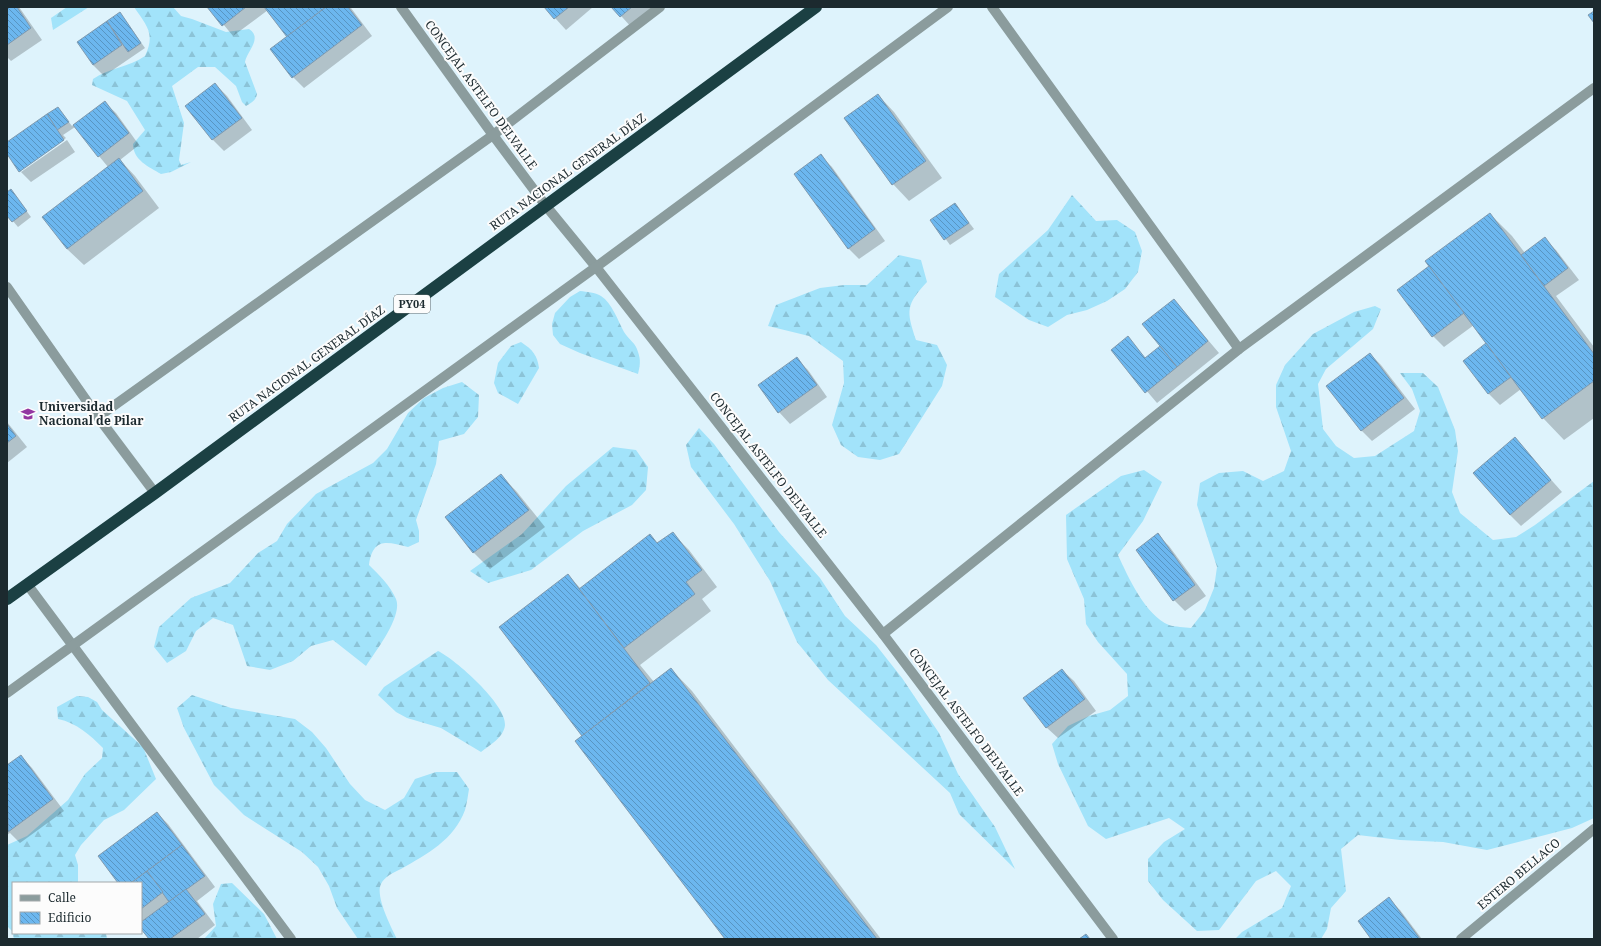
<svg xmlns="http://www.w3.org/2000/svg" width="1601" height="946" viewBox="0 0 1601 946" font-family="'Noto Serif',serif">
	<defs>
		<pattern id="forest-firs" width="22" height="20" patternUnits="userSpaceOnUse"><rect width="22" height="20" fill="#a2e3fa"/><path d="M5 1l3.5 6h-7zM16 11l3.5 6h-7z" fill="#8bc3d7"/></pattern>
		<pattern id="building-back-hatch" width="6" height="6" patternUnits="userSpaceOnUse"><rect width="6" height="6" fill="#6cb7ef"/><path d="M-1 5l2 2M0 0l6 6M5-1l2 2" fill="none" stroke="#5895c2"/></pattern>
	</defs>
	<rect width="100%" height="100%" fill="#def3fc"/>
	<g fill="url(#forest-firs)">
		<polygon points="67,7 89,7 53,30 51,18"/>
		<path d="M134,7H173L181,16L192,19L226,32L249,29C263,38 247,51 245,62L257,94C256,100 252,103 246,106L242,102L236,86L215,67H198L172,86L184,123L179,160L181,165L191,162L171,172L161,174C149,167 133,160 133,144L145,130L127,101L92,85L93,79C109,68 129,67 145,56C156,33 146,25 134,7Z"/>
		<polygon points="1072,195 1096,221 1117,220 1135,232 1142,251 1138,272 1125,289 1107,301 1087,310 1067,315 1048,327 1029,320 995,297 999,274 1048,230"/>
		<path d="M899,255L921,260L927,282C906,305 906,310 916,340L937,345L947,365L942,386L899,454L880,460L858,457L841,445L832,425L844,383L843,361L809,336L768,326L776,305L820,288L844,285H867Z"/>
		<path d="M580,291C587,292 595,292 601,296C612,303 618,321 624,332C629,340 636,343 638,352C641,360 640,366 638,374L580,353L560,344L553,335L552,324L555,313L570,297Z"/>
		<path d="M1375,306L1381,309L1373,329L1326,369L1318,384L1323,429L1336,446L1354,458L1375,456L1414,431L1420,411L1412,389L1400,373H1423L1438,387L1455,430L1458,451L1452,492L1460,513L1493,540L1516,537L1535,525L1594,481V818L1572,828L1487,850L1443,842L1400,840L1358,835L1341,849L1346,891L1331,908L1327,929L1321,939H1235L1242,932L1282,908L1291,886L1276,871L1256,881L1219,930L1197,931L1163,900L1148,881V859L1164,842L1185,829L1169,818L1106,839L1088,826L1058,764L1052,744L1068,726L1089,716L1110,710L1128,696L1127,674L1098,642L1086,624L1084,599L1067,559L1066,515L1121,476L1144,470L1162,482L1143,521L1118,555C1128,577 1146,616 1169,625C1175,627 1185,627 1191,628L1205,610L1214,588L1217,567L1197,505L1200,483L1219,473L1243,471L1263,481L1284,471L1291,451L1276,407V385L1285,365L1313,334L1354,312Z"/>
		<path d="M521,342C533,350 537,355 539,368L518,404L498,393L494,383L498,363L511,346Z"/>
		<path d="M462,382L479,395L478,417L464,434L439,441L436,464L416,520L419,531V542L408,547C387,542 373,537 369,565C379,575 390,585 396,599C403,616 376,651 366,666L333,640L311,646L293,661L270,670L247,666L233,625L213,618L196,631L186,651L167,663L154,647L159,627L191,598L230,583L258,553L277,541L287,524L316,494L373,463L387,449L408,413L424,398L443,388Z"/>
		<polygon points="699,428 714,444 779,532 820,578 845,616 876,645 902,678 939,733 958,774 995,827 1015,869 959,814 950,793 828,680 797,642 770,581 734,524 691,467 686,445"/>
		<polygon points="613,447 636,450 648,467 646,490 632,505 583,531 531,570 488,583 470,571 522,534 566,486"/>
		<path d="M438,651C455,659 507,705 505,725C504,737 490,745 481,752L441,728L407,718L396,712L378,695L384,687Z"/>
		<path d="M192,695L231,708L295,719L312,732L326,748L350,784L365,800L385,810L404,798L415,779L436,772H457L469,789C468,795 467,803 465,810C454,840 427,854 401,869C394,872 384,877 381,884C375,896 391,927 397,939H358L337,908L329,886L318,867L302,852L244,815L214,785L184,728L177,708Z"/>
		<path d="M77,696L88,697L97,702L102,710L143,747L156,779L124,810L104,820L81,845L75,855L78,865V883H13V933H106L107,939H14L12,931L7,926V845L27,836L68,800L85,774L102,758L103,748C90,735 77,723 58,719L57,707Z"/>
		<polygon points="232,883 264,914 277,939 204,939 216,926 213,904 221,884"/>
	</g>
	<g fill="#0003">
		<polygon points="7,7 19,7 42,40 11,61 7,57"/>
		<polygon points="209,7 352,7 351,8 372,36 304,88 293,77 288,37 268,10 233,36"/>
		<polygon points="545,7 593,7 566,30"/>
		<polygon points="613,7 656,7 632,28"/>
		<polygon points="120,13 145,48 104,76 93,65 109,26"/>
		<polygon points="215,84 227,96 252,130 224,151 213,140 187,106"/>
		<polygon points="878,95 894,112 942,178 909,201 893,184"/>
		<polygon points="104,102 116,113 139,145 120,160 135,176 159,208 84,265 67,249 108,167 75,127 63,135 66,138 21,169 21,172 67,140 75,152 31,182 20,171 7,152 7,143 58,108 72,126"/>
		<polygon points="821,156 832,167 885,241 859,259 848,248"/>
		<polygon points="11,190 31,217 18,227 7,214 7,193"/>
		<polygon points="955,204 974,229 950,245 932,220"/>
		<polygon points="1490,214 1512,236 1525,253 1545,239 1556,250 1579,280 1556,296 1594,347 1594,418 1564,440 1543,418 1521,389 1500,405 1489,394 1464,361 1488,344 1474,325 1444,347 1433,336 1429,267"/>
		<polygon points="1174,300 1219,353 1157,403 1112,350 1128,338 1146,359 1161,346"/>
		<polygon points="1370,354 1381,365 1415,409 1372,441 1361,430"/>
		<polygon points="796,358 808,370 827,397 790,424 779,412"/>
		<polygon points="7,422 27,447 7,463"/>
		<polygon points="1515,439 1562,492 1521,526 1510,515"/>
		<polygon points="501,475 517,492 545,527 490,569 474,553 446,517"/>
		<polygon points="672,533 689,550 717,587 702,599 711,611 640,665 654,682 671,669 692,691 881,939 726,939 583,736 568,575 581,589 650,536 658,544"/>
		<polygon points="1158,535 1169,546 1206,596 1185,611 1174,600"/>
		<polygon points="1062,670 1074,681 1096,711 1058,738 1046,727"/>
		<polygon points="21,756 32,768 64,811 20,843 10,833 7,835 7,767"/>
		<polygon points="157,813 168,824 215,887 197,901 215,925 197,939 150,939 141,927 141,883 119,883"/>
		<polygon points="1389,899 1400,910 1422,939 1372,939"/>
	</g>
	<g fill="url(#building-back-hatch)" stroke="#809aaf">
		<polygon points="7,7 17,7 31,28 7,45"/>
		<polygon points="207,7 246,7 222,26"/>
		<polygon points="264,7 326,7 287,37"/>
		<polygon points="326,7 348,7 362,25 292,78 270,49"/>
		<polygon points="544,7 569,7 554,19"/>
		<polygon points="611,7 632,7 620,17"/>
		<polygon points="1594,11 1594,23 1588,15"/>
		<polygon points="120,12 141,43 128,52 107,21"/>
		<polygon points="107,21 122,45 93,65 77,42"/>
		<polygon points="215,83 242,118 212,140 185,106"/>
		<polygon points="878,94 926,161 892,185 844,118"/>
		<polygon points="105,101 129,133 98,157 73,125"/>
		<polygon points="58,107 69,122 57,130 47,114"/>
		<polygon points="47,114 64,140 19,172 7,154 7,142"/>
		<polygon points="821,154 875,229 848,249 794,174"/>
		<polygon points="119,158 143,191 67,249 42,217"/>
		<polygon points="11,189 27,211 12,222 7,216 7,192"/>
		<polygon points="955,203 969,223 944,240 930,220"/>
		<polygon points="1490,213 1594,354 1594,381 1542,419 1425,261"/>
		<polygon points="1545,237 1568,268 1544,286 1521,255"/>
		<polygon points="1429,266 1464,313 1432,337 1397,290"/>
		<polygon points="1174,299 1208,341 1177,367 1142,324"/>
		<polygon points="1128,336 1145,358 1160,346 1177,367 1145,393 1111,350"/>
		<polygon points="1486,343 1511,377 1488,394 1463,361"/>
		<polygon points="1370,353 1404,398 1361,431 1326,386"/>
		<polygon points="797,357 817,385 778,413 758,385"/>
		<polygon points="7,424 16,436 7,443"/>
		<polygon points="1515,437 1551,480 1510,515 1473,473"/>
		<polygon points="501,474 529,510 473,553 445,517"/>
		<polygon points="673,532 702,570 686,582 695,594 624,648 579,589 650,534 657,543"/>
		<polygon points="1158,533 1195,585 1173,601 1136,550"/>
		<polygon points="568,574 650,683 582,736 499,627"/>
		<polygon points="671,668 877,939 725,939 575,741"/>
		<polygon points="1062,669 1085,699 1046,728 1023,698"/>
		<polygon points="21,755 53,799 8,832 7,765"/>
		<polygon points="157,812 182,845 131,883 118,883 98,856"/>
		<polygon points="182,845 205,876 169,902 147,871"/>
		<polygon points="147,871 163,892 141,909 141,883 131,883"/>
		<polygon points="186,889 205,914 170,939 149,939 141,929 141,922"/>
		<polygon points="1389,897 1420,939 1371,939 1358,921"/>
		<polygon points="1086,934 1090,939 1079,939"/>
	</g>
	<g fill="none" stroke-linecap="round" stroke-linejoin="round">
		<g stroke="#8b9c9d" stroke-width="10">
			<polyline points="401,7 493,135 546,206 596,267 883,634 1113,939"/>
			<polyline points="992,7 1239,349"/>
			<polyline points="7,287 98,417 155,493"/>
			<polyline points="98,417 493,135 660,7"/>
			<polyline points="27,584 291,939"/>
			<polyline points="883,634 1239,349 1594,88"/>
			<polyline points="7,693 596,267 948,7"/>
			<polyline points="1461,939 1594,829"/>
		</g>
		<polyline stroke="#1b4043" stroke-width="12" points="7,599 155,493 816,7"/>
	</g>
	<defs>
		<symbol id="university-bare" viewBox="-9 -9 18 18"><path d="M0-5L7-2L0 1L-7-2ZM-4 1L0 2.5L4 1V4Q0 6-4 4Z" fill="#9337a1" stroke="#fcfcfc" stroke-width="2.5" paint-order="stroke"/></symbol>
	</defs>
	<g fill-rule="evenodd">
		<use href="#university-bare" x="18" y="404" width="20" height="20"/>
	</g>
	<g text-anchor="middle" stroke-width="4" stroke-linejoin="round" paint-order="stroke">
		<rect fill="#fcfcfc" stroke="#5f696c" stroke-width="1" x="394" y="295" width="36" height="18" rx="3"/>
		<g font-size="11" font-weight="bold" fill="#1c2a2f">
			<text x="412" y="308">PY04</text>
		</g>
		<g font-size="12" fill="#1c2a2f" stroke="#fcfcfc">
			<text transform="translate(481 95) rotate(54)" y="4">CONCEJAL ASTELFO DELVALLE</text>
			<text transform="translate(568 172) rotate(-36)" y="4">RUTA NACIONAL GENERAL DÍAZ</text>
			<text transform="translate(307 364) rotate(-36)" y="4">RUTA NACIONAL GENERAL DÍAZ</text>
			<text transform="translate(768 465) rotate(52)" y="4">CONCEJAL ASTELFO DELVALLE</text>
			<text transform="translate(966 722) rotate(53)" y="4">CONCEJAL ASTELFO DELVALLE</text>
			<text transform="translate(1519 874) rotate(-40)" y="4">ESTERO BELLACO</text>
		</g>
		<g font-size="12" font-weight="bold" fill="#1c2a2f" stroke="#fcfcfc" text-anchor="start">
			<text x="39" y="411">Universidad<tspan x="39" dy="14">Nacional de Pilar</tspan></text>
		</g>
	</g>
	<rect width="1601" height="946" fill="none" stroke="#1c2a2f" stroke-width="16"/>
	<rect x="12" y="882" width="130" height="52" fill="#fcfcfc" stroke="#a2a8aa"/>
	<rect x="20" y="895" width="20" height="6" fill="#8b9c9d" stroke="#a2a8aa"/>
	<text x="48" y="902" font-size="12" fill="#1c2a2f">Calle</text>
	<rect x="20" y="912" width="20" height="12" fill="url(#building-back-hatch)" stroke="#a2a8aa"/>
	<text x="48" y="922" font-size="12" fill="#1c2a2f">Edificio</text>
</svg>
